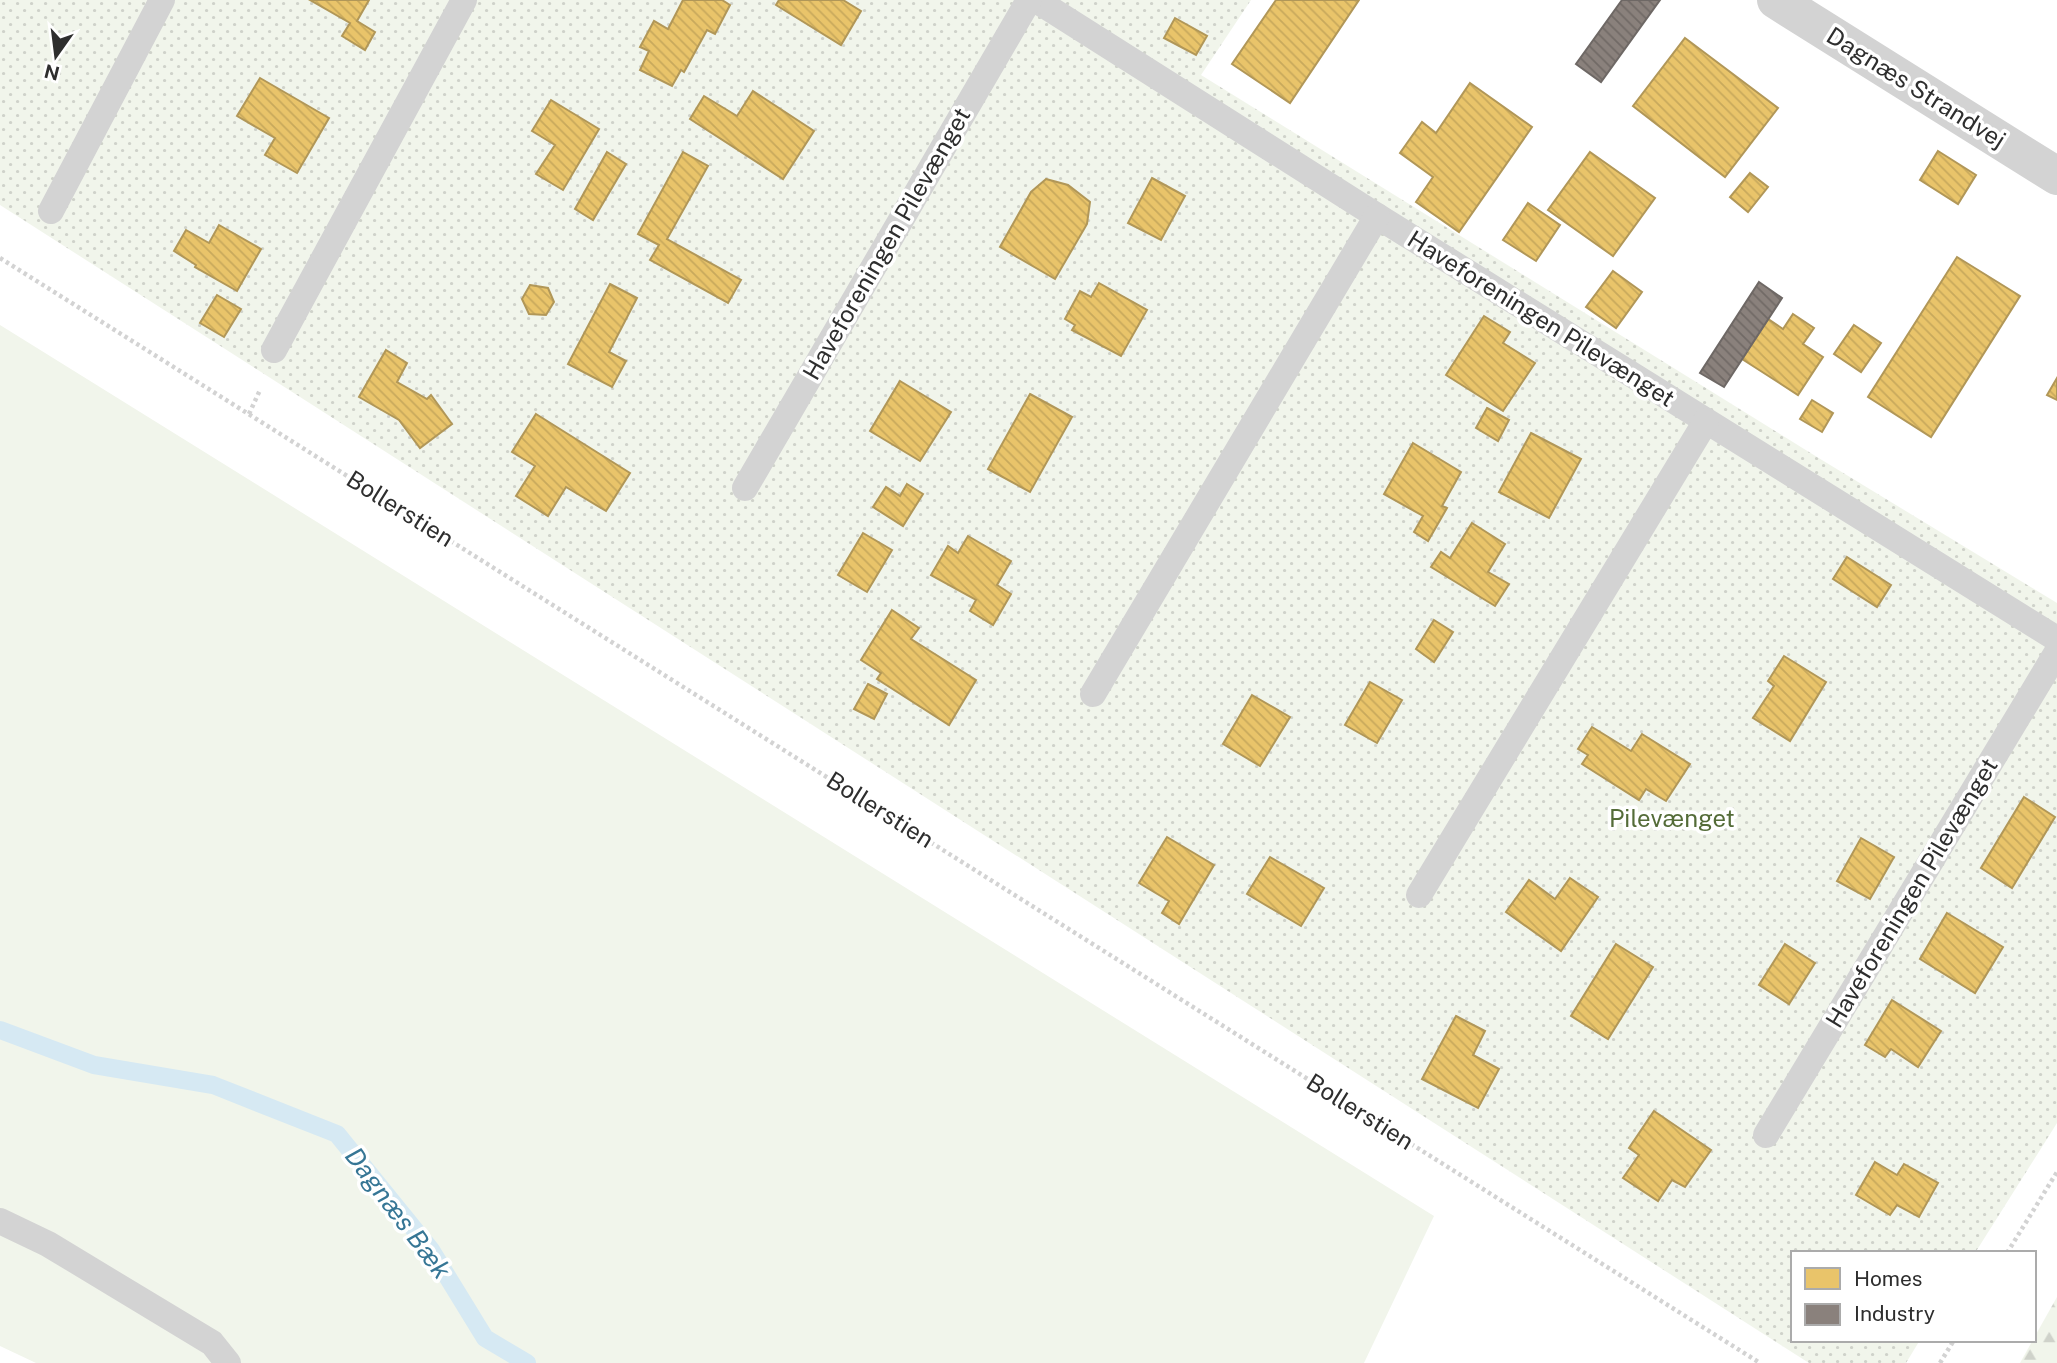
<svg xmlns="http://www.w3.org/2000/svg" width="2057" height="1363" viewBox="0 0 2057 1363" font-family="'Public Sans',sans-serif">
	<defs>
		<pattern id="forest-firs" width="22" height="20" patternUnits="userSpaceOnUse" patternTransform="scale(1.75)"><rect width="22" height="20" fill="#f1f5eb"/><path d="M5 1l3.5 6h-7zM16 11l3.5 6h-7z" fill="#cfd2ca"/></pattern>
		<pattern id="park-dots" width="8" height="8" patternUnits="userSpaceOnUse" patternTransform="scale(1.75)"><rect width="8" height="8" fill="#f1f5eb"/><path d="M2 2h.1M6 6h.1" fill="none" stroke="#cfd2ca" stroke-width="1.8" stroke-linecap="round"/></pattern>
		<pattern id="homes-back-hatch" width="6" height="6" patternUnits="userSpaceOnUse" patternTransform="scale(1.75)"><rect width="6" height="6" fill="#e9c46a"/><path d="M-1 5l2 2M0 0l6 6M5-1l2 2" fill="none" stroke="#c8a95c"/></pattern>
		<pattern id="industry-back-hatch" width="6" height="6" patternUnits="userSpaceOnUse" patternTransform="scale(1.75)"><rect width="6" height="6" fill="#8a817c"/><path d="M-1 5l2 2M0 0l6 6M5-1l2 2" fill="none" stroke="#716a66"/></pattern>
	</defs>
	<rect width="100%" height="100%" fill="#fff"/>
	<polygon fill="#f1f5eb" points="0,325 1434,1216 1364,1363 36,1363 0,1346"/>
	<polygon fill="url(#forest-firs)" points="2057,1297 2057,1363 2020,1363"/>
	<polygon fill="url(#park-dots)" points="0,0 1251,0 1201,75 1817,457 2057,603 2057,1123 1975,1253 1793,1253 1793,1340 1920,1340 1906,1363 1809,1363 0,205"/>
	<g fill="url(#homes-back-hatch)" stroke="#b19758" stroke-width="2">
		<polygon points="310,0 369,0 357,21 375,32 365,50 342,36 350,23"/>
		<polygon points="683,0 722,0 730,5 715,34 707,30 684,72 681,70 672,86 640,70 649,51 640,47 654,21 668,29"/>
		<polygon points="779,0 843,0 861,11 841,45 776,5"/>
		<polygon points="1276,0 1359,0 1290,103 1232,64"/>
		<polygon points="1175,18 1207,36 1196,55 1164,38"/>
		<polygon points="1685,38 1778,108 1725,177 1633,106"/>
		<polygon points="260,78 329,118 297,173 265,155 275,138 237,116"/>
		<polygon points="1470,83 1532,127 1459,232 1416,202 1433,177 1400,153 1422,122 1436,133"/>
		<polygon points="753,91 814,131 783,179 690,119 704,96 737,116"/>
		<polygon points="551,100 599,129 563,190 536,174 555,145 532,131"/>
		<polygon points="1938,151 1976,175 1958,204 1920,180"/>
		<polygon points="607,152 626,164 593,220 575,209"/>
		<polygon points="683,152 708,166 667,239 741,280 728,303 650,260 659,245 638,234"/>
		<polygon points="1590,152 1655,198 1613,256 1548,210"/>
		<polygon points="1750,173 1768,187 1748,212 1730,197"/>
		<polygon points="1152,178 1185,196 1161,240 1128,223"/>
		<polygon points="1046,179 1068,185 1090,202 1087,224 1055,279 1000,247 1031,192"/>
		<polygon points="1528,203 1560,225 1536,261 1503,240"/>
		<polygon points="219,225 261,249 237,291 195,267 196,265 174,251 186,230 209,243"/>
		<polygon points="1957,257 2020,296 1931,437 1868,397"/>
		<polygon points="1613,271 1642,292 1616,328 1586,307"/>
		<polygon points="1099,283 1147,310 1121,356 1072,330 1075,325 1065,319 1080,291 1091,297"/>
		<polygon points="610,284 637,298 609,352 626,361 612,387 568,364"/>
		<polygon points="530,285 548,288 554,302 546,315 529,314 522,299"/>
		<polygon points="217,295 241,309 224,337 200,323"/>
		<polygon points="1793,314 1814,328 1803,344 1823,357 1798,395 1742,359 1768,319 1783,329"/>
		<polygon points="1484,316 1510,332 1503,343 1535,363 1503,411 1446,375"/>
		<polygon points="1854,325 1881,343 1861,372 1834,354"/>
		<polygon points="386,350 407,363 397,382 427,399 431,395 452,424 420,448 399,420 359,397"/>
		<polygon points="2057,378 2057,400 2047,395"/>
		<polygon points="900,381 951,412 920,461 870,431"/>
		<polygon points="1030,394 1072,417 1030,492 988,469"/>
		<polygon points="1812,400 1833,413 1822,432 1800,419"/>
		<polygon points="1487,408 1509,420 1498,441 1476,428"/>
		<polygon points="536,414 630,473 606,511 566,487 548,516 516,496 535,466 512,452"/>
		<polygon points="1531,433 1581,459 1549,518 1499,492"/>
		<polygon points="1413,443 1461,472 1442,506 1447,508 1428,541 1414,532 1423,516 1384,494"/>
		<polygon points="907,484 923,494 903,526 873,507 886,487 900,496"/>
		<polygon points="1472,523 1505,544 1488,572 1509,584 1495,606 1431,567 1441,552 1450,558"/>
		<polygon points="863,533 892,550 867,592 838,575"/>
		<polygon points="968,536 1011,561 997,585 1011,594 993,625 970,611 976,600 931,575 948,546 958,553"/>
		<polygon points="1847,557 1891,585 1877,607 1833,579"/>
		<polygon points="892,610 919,628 911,639 976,680 949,725 877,679 881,673 861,660"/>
		<polygon points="1434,620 1453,632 1434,662 1416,649"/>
		<polygon points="1784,656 1826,682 1790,741 1753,718 1774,686 1768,681"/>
		<polygon points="1370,682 1402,700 1377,743 1345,725"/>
		<polygon points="868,684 887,694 874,719 854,709"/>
		<polygon points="1252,695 1290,717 1260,766 1223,744"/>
		<polygon points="1592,727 1631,751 1642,734 1690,764 1666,801 1646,789 1639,800 1582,764 1588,755 1578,749"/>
		<polygon points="2024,797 2055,817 2012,888 1981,868"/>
		<polygon points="1167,837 1214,865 1179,924 1162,913 1169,901 1139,883"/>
		<polygon points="1861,838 1894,857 1870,899 1837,881"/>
		<polygon points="1270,857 1324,888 1301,926 1247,894"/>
		<polygon points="1570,878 1598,897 1561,951 1506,912 1529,880 1555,899"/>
		<polygon points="1947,913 2003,947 1975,993 1920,959"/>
		<polygon points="1616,944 1653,967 1608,1039 1571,1016"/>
		<polygon points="1785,944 1815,963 1789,1004 1759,985"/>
		<polygon points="1892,1000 1941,1031 1918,1067 1891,1049 1885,1057 1865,1045"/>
		<polygon points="1456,1016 1485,1031 1473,1055 1499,1069 1478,1108 1422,1079"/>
		<polygon points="1654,1111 1711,1150 1685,1187 1672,1180 1658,1201 1623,1178 1639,1155 1629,1148"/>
		<polygon points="1875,1162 1897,1175 1904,1164 1938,1183 1919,1217 1897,1205 1890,1215 1856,1195"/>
	</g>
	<g fill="url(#industry-back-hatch)" stroke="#6e6865" stroke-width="2">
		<polygon points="1622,0 1660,0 1601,82 1576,64"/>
		<polygon points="1759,282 1782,298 1724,387 1700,373"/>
	</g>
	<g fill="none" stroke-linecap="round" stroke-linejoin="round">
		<polyline stroke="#d6e9f3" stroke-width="18" points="0,1030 94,1065 213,1085 337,1134 431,1250 485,1338 527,1363"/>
		<g stroke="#d3d3d3" stroke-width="4.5" stroke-dasharray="3.5 3.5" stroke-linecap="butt">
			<polyline points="0,258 1760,1363"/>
			<polyline points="249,414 260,390"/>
			<polyline points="2007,1253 2057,1172"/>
			<polyline points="1940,1363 1954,1340"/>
		</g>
		<g stroke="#d3d3d3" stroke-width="26">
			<polyline points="1036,0 1377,216 2057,639"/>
			<polyline points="51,211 162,0"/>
			<polyline points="274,350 464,0"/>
			<polyline points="745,488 1029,0"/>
			<polyline points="1093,694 1377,216"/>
			<polyline points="1419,895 1706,421"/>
			<polyline points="1766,1135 2057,652"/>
			<polyline points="0,1221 48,1244 212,1343 228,1363"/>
		</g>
		<polyline stroke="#d3d3d3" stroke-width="38" points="1776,0 2057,176"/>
	</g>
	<g text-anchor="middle" stroke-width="7" stroke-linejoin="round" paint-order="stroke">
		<g font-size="24" fill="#2e2e2e" stroke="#fff">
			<text transform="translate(1916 88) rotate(32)" y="8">Dagnæs Strandvej</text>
			<text transform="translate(887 244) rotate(-60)" y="8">Haveforeningen Pilevænget</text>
			<text transform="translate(1541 319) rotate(32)" y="8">Haveforeningen Pilevænget</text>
			<text transform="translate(400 509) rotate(32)" y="8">Bollerstien</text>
			<text transform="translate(880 810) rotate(32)" y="8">Bollerstien</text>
			<text transform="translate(1912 893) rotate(-59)" y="8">Haveforeningen Pilevænget</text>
			<text transform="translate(1360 1112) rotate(32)" y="8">Bollerstien</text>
		</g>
		<g font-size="24" fill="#546c38" stroke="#fff">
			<text x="1672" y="827">Pilevænget</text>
		</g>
		<g font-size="26" font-style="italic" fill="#367695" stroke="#fff">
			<text transform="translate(398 1213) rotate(53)" y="9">Dagnæs Bæk</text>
		</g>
	</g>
	<rect x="1791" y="1251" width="245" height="91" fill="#ffffff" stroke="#ababab" stroke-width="2"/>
	<rect x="1805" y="1268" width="35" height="21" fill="#e9c46a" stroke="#ababab" stroke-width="2"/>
	<text x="1854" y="1286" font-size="21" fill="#2e2e2e">Homes</text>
	<rect x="1805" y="1304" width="35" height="21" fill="#8a817c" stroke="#ababab" stroke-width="2"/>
	<text x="1854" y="1321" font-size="21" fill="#2e2e2e">Industry</text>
	<g transform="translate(56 56) rotate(194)" stroke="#ffffff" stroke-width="5" paint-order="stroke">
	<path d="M0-5L12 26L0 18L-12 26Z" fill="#2e2e2e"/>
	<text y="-10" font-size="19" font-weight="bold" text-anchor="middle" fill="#2e2e2e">N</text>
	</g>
</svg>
